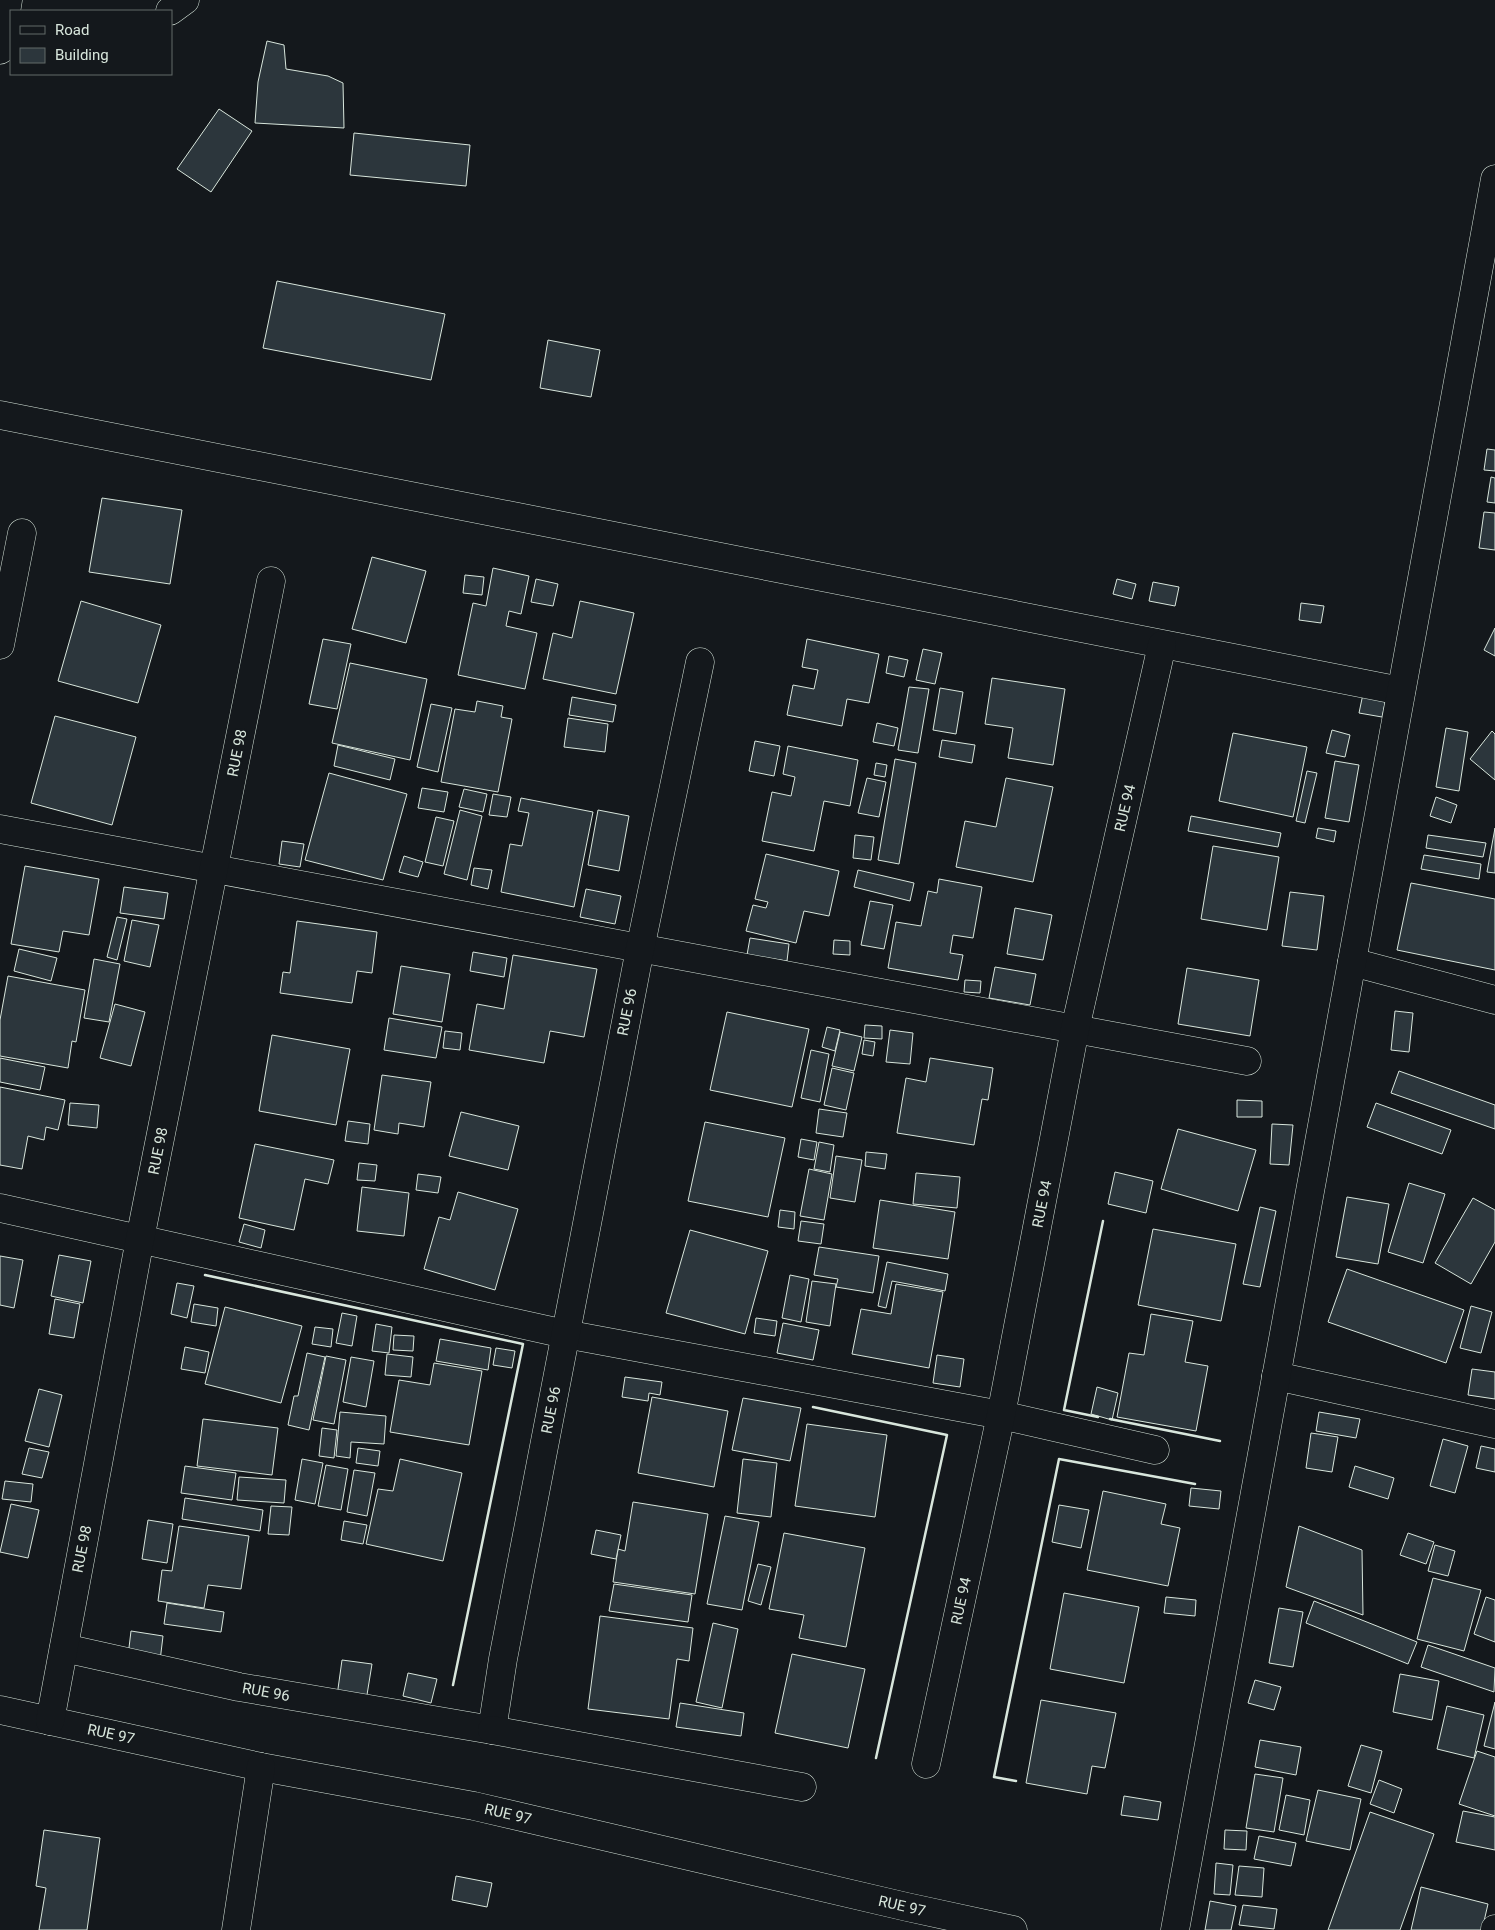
<svg xmlns="http://www.w3.org/2000/svg" width="1495" height="1930" viewBox="0 0 1495 1930" font-family="Roboto,sans-serif">
	<rect width="100%" height="100%" fill="#14181c"/>
	<g fill="#2c363c" stroke="#d8e6dc">
		<polygon points="267,41 284,45 286,69 328,76 343,83 344,128 255,123 258,82"/>
		<polygon points="219,109 252,131 211,192 177,169"/>
		<polygon points="354,133 470,145 466,186 350,175"/>
		<polygon points="277,281 445,314 431,380 263,348"/>
		<polygon points="548,340 600,350 591,397 540,388"/>
		<polygon points="1487,449 1495,450 1495,471 1484,470"/>
		<polygon points="1491,477 1495,478 1495,503 1487,502"/>
		<polygon points="102,498 182,510 170,584 89,572"/>
		<polygon points="1484,512 1495,513 1495,550 1479,548"/>
		<polygon points="372,557 426,571 406,643 352,629"/>
		<polygon points="493,568 529,576 521,614 509,611 506,626 537,633 525,689 458,675 473,603 486,606"/>
		<polygon points="465,575 484,577 482,595 463,593"/>
		<polygon points="536,579 558,584 553,606 531,602"/>
		<polygon points="1117,579 1136,584 1132,599 1113,594"/>
		<polygon points="1153,582 1179,587 1175,606 1149,601"/>
		<polygon points="81,601 161,625 138,703 58,681"/>
		<polygon points="580,601 634,613 616,694 543,679 553,633 572,638"/>
		<polygon points="1301,603 1324,606 1321,623 1299,620"/>
		<polygon points="1495,628 1495,656 1484,650"/>
		<polygon points="323,639 351,644 337,709 309,704"/>
		<polygon points="807,639 879,654 869,703 847,699 842,726 787,715 793,685 814,689 818,670 802,667"/>
		<polygon points="923,649 942,653 935,684 916,680"/>
		<polygon points="889,656 908,660 904,677 886,673"/>
		<polygon points="350,663 427,679 410,760 332,743"/>
		<polygon points="992,678 1065,689 1053,765 1008,758 1013,728 985,724"/>
		<polygon points="909,687 929,689 918,753 898,750"/>
		<polygon points="940,688 963,692 956,734 933,730"/>
		<polygon points="1364,689 1387,693 1382,717 1359,713"/>
		<polygon points="572,697 616,705 613,722 569,715"/>
		<polygon points="477,701 503,706 501,717 512,719 498,792 441,782 455,709 475,712"/>
		<polygon points="431,704 452,708 438,772 417,767"/>
		<polygon points="55,716 136,737 112,825 31,803"/>
		<polygon points="568,718 608,724 605,752 564,747"/>
		<polygon points="877,723 898,728 894,746 873,742"/>
		<polygon points="1446,728 1468,732 1459,791 1436,787"/>
		<polygon points="1332,730 1350,735 1345,757 1326,753"/>
		<polygon points="1492,731 1495,734 1495,780 1470,759"/>
		<polygon points="1233,733 1307,747 1293,817 1219,801"/>
		<polygon points="942,740 975,745 972,763 939,757"/>
		<polygon points="755,741 780,746 774,776 749,771"/>
		<polygon points="338,745 395,759 390,780 334,766"/>
		<polygon points="788,746 858,760 850,806 824,801 814,851 762,841 772,792 791,796 795,777 783,774"/>
		<polygon points="895,759 916,763 899,864 878,860"/>
		<polygon points="1335,761 1359,765 1349,822 1325,818"/>
		<polygon points="876,763 887,765 885,777 874,775"/>
		<polygon points="1307,771 1317,773 1305,823 1296,821"/>
		<polygon points="329,773 407,794 383,880 305,860"/>
		<polygon points="867,778 886,782 879,817 858,813"/>
		<polygon points="1006,778 1053,787 1033,882 956,867 965,821 996,827"/>
		<polygon points="422,788 448,792 444,812 418,808"/>
		<polygon points="464,789 487,794 483,812 459,807"/>
		<polygon points="493,794 511,797 507,817 489,815"/>
		<polygon points="1436,797 1457,805 1451,823 1430,816"/>
		<polygon points="521,798 593,812 574,907 501,892 510,844 522,846 529,813 518,811"/>
		<polygon points="460,810 482,816 467,880 444,874"/>
		<polygon points="598,810 629,816 619,871 588,865"/>
		<polygon points="1191,816 1281,833 1278,847 1188,831"/>
		<polygon points="436,817 454,821 443,866 425,862"/>
		<polygon points="1318,828 1336,831 1334,842 1316,838"/>
		<polygon points="1495,828 1495,873 1487,872"/>
		<polygon points="855,835 874,837 871,860 853,858"/>
		<polygon points="1428,835 1486,843 1483,857 1426,848"/>
		<polygon points="282,841 304,844 300,867 279,864"/>
		<polygon points="1213,846 1279,857 1267,930 1201,919"/>
		<polygon points="766,854 839,871 829,916 804,911 796,943 746,931 753,905 766,908 768,902 755,899"/>
		<polygon points="1424,855 1481,864 1479,879 1421,869"/>
		<polygon points="404,856 423,862 418,877 399,872"/>
		<polygon points="25,866 99,879 89,935 63,931 59,952 11,944"/>
		<polygon points="474,868 492,870 488,889 471,885"/>
		<polygon points="858,870 914,883 910,901 854,887"/>
		<polygon points="939,879 982,887 973,938 953,935 950,953 963,955 958,980 888,968 896,922 921,926 928,891 937,893"/>
		<polygon points="1411,883 1495,899 1495,970 1397,950"/>
		<polygon points="124,887 168,893 164,919 120,913"/>
		<polygon points="586,889 621,896 615,924 580,917"/>
		<polygon points="1290,892 1324,896 1317,950 1282,946"/>
		<polygon points="870,901 893,905 884,949 861,945"/>
		<polygon points="1015,908 1052,915 1043,960 1007,954"/>
		<polygon points="117,917 127,919 117,960 107,957"/>
		<polygon points="132,920 159,925 150,967 124,961"/>
		<polygon points="297,921 377,932 372,973 357,971 352,1003 280,993 283,972 290,973"/>
		<polygon points="750,938 789,944 787,961 747,955"/>
		<polygon points="834,940 850,941 850,955 833,954"/>
		<polygon points="19,949 57,958 51,981 14,971"/>
		<polygon points="473,952 507,958 504,977 470,971"/>
		<polygon points="513,955 597,969 584,1037 550,1031 544,1063 469,1050 477,1004 504,1009"/>
		<polygon points="94,959 120,964 109,1022 84,1018"/>
		<polygon points="401,966 450,974 442,1022 393,1014"/>
		<polygon points="995,967 1036,974 1030,1005 989,998"/>
		<polygon points="1187,968 1259,980 1250,1036 1178,1024"/>
		<polygon points="8,976 85,990 76,1042 72,1041 68,1068 0,1056 0,1020"/>
		<polygon points="965,980 981,981 980,993 964,992"/>
		<polygon points="115,1004 145,1012 131,1066 100,1058"/>
		<polygon points="1395,1011 1413,1013 1409,1052 1391,1050"/>
		<polygon points="727,1012 809,1029 792,1107 710,1090"/>
		<polygon points="389,1018 442,1027 436,1058 384,1050"/>
		<polygon points="865,1025 882,1026 882,1039 864,1038"/>
		<polygon points="827,1027 840,1030 835,1051 822,1047"/>
		<polygon points="890,1030 913,1033 910,1064 886,1062"/>
		<polygon points="445,1031 462,1033 460,1050 443,1048"/>
		<polygon points="840,1032 862,1037 854,1071 832,1066"/>
		<polygon points="272,1035 350,1049 336,1125 259,1111"/>
		<polygon points="864,1040 875,1042 873,1056 862,1054"/>
		<polygon points="811,1050 829,1054 820,1102 801,1098"/>
		<polygon points="0,1058 45,1067 40,1090 0,1082"/>
		<polygon points="930,1058 993,1068 988,1100 982,1099 974,1145 897,1133 906,1078 926,1082"/>
		<polygon points="832,1068 854,1073 846,1110 824,1105"/>
		<polygon points="1399,1071 1495,1105 1495,1129 1391,1093"/>
		<polygon points="382,1075 431,1082 424,1127 399,1123 398,1134 374,1130"/>
		<polygon points="0,1087 65,1100 58,1130 46,1127 44,1140 28,1136 22,1169 0,1165"/>
		<polygon points="1237,1100 1262,1101 1262,1117 1237,1117"/>
		<polygon points="70,1103 99,1105 97,1128 68,1125"/>
		<polygon points="1376,1103 1451,1130 1442,1154 1367,1127"/>
		<polygon points="819,1109 847,1113 843,1137 816,1133"/>
		<polygon points="461,1112 519,1126 508,1170 449,1156"/>
		<polygon points="348,1121 370,1124 368,1144 345,1141"/>
		<polygon points="705,1122 785,1138 768,1217 688,1201"/>
		<polygon points="1272,1124 1293,1125 1289,1165 1270,1164"/>
		<polygon points="1178,1129 1256,1150 1238,1211 1161,1189"/>
		<polygon points="801,1139 817,1142 814,1160 798,1157"/>
		<polygon points="819,1142 834,1145 830,1172 814,1169"/>
		<polygon points="255,1144 334,1160 328,1184 305,1179 294,1230 239,1218"/>
		<polygon points="866,1152 887,1154 885,1169 865,1166"/>
		<polygon points="836,1156 862,1160 855,1202 830,1198"/>
		<polygon points="359,1163 377,1165 375,1181 357,1180"/>
		<polygon points="809,1169 832,1174 824,1220 800,1216"/>
		<polygon points="1115,1172 1153,1181 1146,1213 1108,1204"/>
		<polygon points="916,1173 960,1177 957,1208 913,1204"/>
		<polygon points="418,1174 441,1177 438,1193 416,1190"/>
		<polygon points="1409,1183 1445,1194 1423,1263 1388,1252"/>
		<polygon points="362,1187 409,1193 404,1236 357,1231"/>
		<polygon points="458,1192 518,1209 495,1290 424,1269 439,1217 450,1220"/>
		<polygon points="1347,1197 1389,1204 1378,1264 1336,1257"/>
		<polygon points="1473,1198 1495,1210 1495,1242 1471,1284 1435,1263"/>
		<polygon points="880,1200 955,1212 948,1259 873,1248"/>
		<polygon points="1260,1207 1276,1211 1260,1287 1243,1284"/>
		<polygon points="780,1210 795,1212 794,1229 778,1227"/>
		<polygon points="801,1221 824,1224 821,1244 798,1241"/>
		<polygon points="244,1224 265,1230 261,1248 239,1242"/>
		<polygon points="1153,1229 1236,1244 1221,1321 1138,1305"/>
		<polygon points="690,1230 768,1251 745,1334 666,1313"/>
		<polygon points="819,1247 879,1256 873,1293 836,1287 838,1279 814,1275"/>
		<polygon points="59,1255 91,1261 83,1303 51,1296"/>
		<polygon points="0,1256 23,1260 14,1308 0,1305"/>
		<polygon points="887,1262 948,1274 945,1291 892,1281 886,1308 878,1306"/>
		<polygon points="1347,1269 1464,1310 1446,1363 1328,1322"/>
		<polygon points="790,1275 809,1279 801,1322 782,1318"/>
		<polygon points="812,1281 836,1284 830,1326 806,1322"/>
		<polygon points="177,1283 194,1286 187,1318 171,1314"/>
		<polygon points="896,1284 943,1292 929,1368 852,1354 861,1309 891,1314"/>
		<polygon points="55,1299 80,1304 74,1338 49,1334"/>
		<polygon points="194,1304 218,1308 216,1326 191,1322"/>
		<polygon points="1471,1306 1492,1312 1481,1353 1460,1348"/>
		<polygon points="225,1307 302,1326 281,1403 205,1384"/>
		<polygon points="342,1313 357,1316 352,1346 336,1343"/>
		<polygon points="1151,1314 1193,1321 1185,1362 1208,1366 1196,1431 1117,1417 1129,1353 1144,1355"/>
		<polygon points="756,1318 777,1321 775,1336 754,1333"/>
		<polygon points="783,1323 819,1330 813,1360 777,1353"/>
		<polygon points="376,1324 392,1327 389,1353 372,1351"/>
		<polygon points="315,1327 333,1329 331,1347 312,1344"/>
		<polygon points="394,1335 414,1336 413,1351 393,1350"/>
		<polygon points="440,1339 491,1348 488,1370 436,1361"/>
		<polygon points="185,1347 209,1352 205,1373 181,1369"/>
		<polygon points="496,1348 515,1351 512,1368 493,1365"/>
		<polygon points="307,1353 325,1357 309,1430 288,1425 294,1396 298,1396"/>
		<polygon points="387,1354 413,1357 411,1377 385,1375"/>
		<polygon points="937,1355 964,1359 960,1387 933,1383"/>
		<polygon points="326,1356 346,1360 334,1424 313,1420"/>
		<polygon points="351,1357 374,1361 366,1407 343,1402"/>
		<polygon points="434,1363 482,1371 469,1445 390,1432 399,1380 430,1385"/>
		<polygon points="1472,1369 1495,1372 1495,1399 1468,1395"/>
		<polygon points="625,1377 662,1382 660,1395 649,1393 648,1401 622,1397"/>
		<polygon points="1097,1387 1118,1393 1112,1420 1091,1414"/>
		<polygon points="39,1389 62,1395 49,1447 25,1441"/>
		<polygon points="652,1397 728,1411 714,1487 638,1473"/>
		<polygon points="743,1398 801,1408 790,1461 732,1450"/>
		<polygon points="340,1412 386,1416 384,1444 351,1442 350,1458 336,1456"/>
		<polygon points="1319,1412 1360,1419 1356,1438 1316,1431"/>
		<polygon points="203,1419 278,1428 272,1475 197,1466"/>
		<polygon points="807,1424 887,1435 875,1517 795,1506"/>
		<polygon points="322,1428 337,1430 334,1458 319,1456"/>
		<polygon points="1311,1433 1338,1437 1332,1472 1306,1468"/>
		<polygon points="1443,1439 1468,1446 1455,1493 1430,1486"/>
		<polygon points="1481,1446 1495,1449 1495,1472 1476,1468"/>
		<polygon points="29,1448 49,1452 42,1478 22,1474"/>
		<polygon points="358,1448 380,1451 378,1466 356,1463"/>
		<polygon points="302,1459 323,1463 315,1504 295,1500"/>
		<polygon points="400,1459 462,1473 443,1561 366,1544 378,1489 393,1491"/>
		<polygon points="743,1459 777,1463 771,1517 737,1513"/>
		<polygon points="326,1465 348,1469 341,1510 318,1506"/>
		<polygon points="185,1466 236,1473 232,1500 181,1493"/>
		<polygon points="1355,1466 1394,1478 1388,1499 1349,1487"/>
		<polygon points="354,1470 375,1473 367,1516 347,1512"/>
		<polygon points="239,1477 286,1480 284,1503 237,1500"/>
		<polygon points="5,1481 33,1484 31,1502 2,1499"/>
		<polygon points="1191,1488 1221,1491 1219,1509 1189,1506"/>
		<polygon points="1103,1491 1166,1504 1161,1524 1180,1528 1168,1586 1087,1570"/>
		<polygon points="185,1498 263,1510 260,1531 182,1519"/>
		<polygon points="633,1502 708,1514 695,1594 613,1582 618,1549 625,1551"/>
		<polygon points="11,1504 39,1510 28,1558 0,1552"/>
		<polygon points="1059,1505 1089,1510 1081,1548 1052,1542"/>
		<polygon points="271,1506 292,1507 289,1535 268,1534"/>
		<polygon points="725,1516 759,1522 742,1610 707,1604"/>
		<polygon points="148,1520 173,1524 167,1563 142,1559"/>
		<polygon points="344,1521 367,1525 363,1544 341,1540"/>
		<polygon points="179,1526 249,1536 241,1589 208,1585 204,1608 158,1601 162,1570 172,1571"/>
		<polygon points="1299,1526 1362,1550 1363,1615 1286,1587"/>
		<polygon points="596,1530 621,1535 616,1559 591,1554"/>
		<polygon points="784,1533 865,1548 846,1647 799,1638 804,1615 769,1609"/>
		<polygon points="1408,1533 1434,1542 1426,1564 1400,1555"/>
		<polygon points="1435,1545 1455,1551 1448,1576 1428,1571"/>
		<polygon points="758,1564 771,1567 761,1605 748,1601"/>
		<polygon points="1433,1578 1481,1590 1464,1651 1417,1639"/>
		<polygon points="614,1584 692,1595 688,1622 609,1611"/>
		<polygon points="1064,1593 1139,1607 1124,1683 1050,1669"/>
		<polygon points="1166,1597 1196,1600 1195,1616 1164,1613"/>
		<polygon points="1486,1597 1495,1600 1495,1642 1474,1634"/>
		<polygon points="1314,1601 1417,1642 1408,1664 1306,1623"/>
		<polygon points="167,1603 224,1612 221,1632 164,1624"/>
		<polygon points="1279,1608 1303,1612 1293,1667 1269,1663"/>
		<polygon points="600,1616 693,1628 689,1661 677,1659 669,1719 588,1709"/>
		<polygon points="713,1623 738,1629 722,1708 696,1702"/>
		<polygon points="131,1631 163,1636 160,1661 128,1656"/>
		<polygon points="1428,1645 1495,1668 1494,1692 1421,1667"/>
		<polygon points="792,1654 865,1669 848,1748 775,1733"/>
		<polygon points="342,1660 372,1664 366,1701 337,1696"/>
		<polygon points="408,1673 437,1679 431,1703 403,1696"/>
		<polygon points="1400,1674 1439,1681 1432,1720 1393,1712"/>
		<polygon points="1255,1680 1281,1687 1274,1710 1248,1703"/>
		<polygon points="1041,1700 1116,1713 1105,1768 1092,1766 1087,1794 1026,1783"/>
		<polygon points="1495,1702 1495,1749 1484,1746"/>
		<polygon points="680,1703 744,1713 741,1736 676,1727"/>
		<polygon points="1447,1706 1484,1715 1474,1758 1437,1749"/>
		<polygon points="1260,1740 1301,1747 1296,1775 1255,1767"/>
		<polygon points="1361,1745 1382,1751 1371,1793 1348,1786"/>
		<polygon points="1477,1751 1495,1757 1495,1816 1459,1804"/>
		<polygon points="1255,1774 1283,1778 1274,1832 1246,1828"/>
		<polygon points="1379,1780 1402,1789 1394,1813 1370,1804"/>
		<polygon points="1318,1790 1361,1799 1350,1850 1306,1841"/>
		<polygon points="1286,1795 1310,1800 1304,1835 1279,1830"/>
		<polygon points="1124,1796 1161,1802 1158,1820 1121,1815"/>
		<polygon points="1463,1811 1495,1817 1495,1850 1456,1842"/>
		<polygon points="1370,1812 1434,1834 1400,1930 1328,1930"/>
		<polygon points="44,1830 100,1838 87,1930 39,1930 46,1888 36,1886"/>
		<polygon points="1225,1830 1247,1831 1246,1850 1224,1849"/>
		<polygon points="1259,1836 1296,1843 1291,1866 1254,1859"/>
		<polygon points="1216,1863 1233,1865 1230,1895 1214,1894"/>
		<polygon points="1239,1866 1264,1868 1262,1897 1235,1895"/>
		<polygon points="456,1876 492,1883 487,1907 452,1900"/>
		<polygon points="1421,1887 1488,1904 1482,1930 1411,1930"/>
		<polygon points="1210,1901 1236,1906 1231,1930 1205,1930"/>
		<polygon points="1243,1905 1277,1909 1274,1929 1239,1925"/>
	</g>
	<g fill="none" stroke-linecap="round" stroke-linejoin="round">
		<defs>
			<g id="minor">
				<polyline points="170,11 185,0"/>
				<polyline points="0,415 1401,691"/>
				<polyline points="0,645 22,533"/>
				<polyline points="0,829 1247,1061"/>
				<polyline points="1352,962 1495,1000"/>
				<polyline points="0,1208 565,1334 1001,1415 1155,1450"/>
				<polyline points="1276,1376 1495,1424"/>
				<polyline points="64,1648 239,1687 492,1730 503,1659 640,949 700,662"/>
				<polyline points="0,1710 261,1767 474,1806 907,1907 1013,1930"/>
				<polyline points="50,1721 140,1239 271,581"/>
				<polyline points="492,1730 802,1787"/>
				<polyline points="926,1764 1001,1415 1075,1029 1162,645"/>
				<polyline points="236,1930 261,1767"/>
				<polyline points="1175,1930 1495,179"/>
				<polyline points="1495,1930 1495,1929"/>
			</g>
			<polyline id="highway" points="0,50 8,0"/>
		</defs>
		<use href="#minor" stroke="#d8e6dc" stroke-width="29"/>
		<use href="#highway" stroke="#d8e6dc" stroke-width="29"/>
		<use href="#minor" stroke="#14181c" stroke-width="28"/>
		<use href="#highway" stroke="#14181c" stroke-width="28"/>
		<g stroke="#d8e6dc" stroke-width="2.5">
			<polyline points="205,1275 523,1344 453,1685"/>
			<polyline points="813,1407 947,1435 876,1758"/>
			<polyline points="1098,1417 1064,1410 1103,1221"/>
			<polyline points="1110,1419 1220,1441"/>
			<polyline points="1016,1781 994,1777 1059,1459 1195,1484"/>
		</g>
	</g>
	<g text-anchor="middle" stroke-width="4" stroke-linejoin="round" paint-order="stroke">
		<g font-size="15" fill="#d8e6dc" stroke="#14181c">
			<text transform="translate(237 753) rotate(-79)" y="5">RUE 98</text>
			<text transform="translate(1125 808) rotate(-77)" y="5">RUE 94</text>
			<text transform="translate(627 1012) rotate(-79)" y="5">RUE 96</text>
			<text transform="translate(158 1151) rotate(-79)" y="5">RUE 98</text>
			<text transform="translate(1042 1204) rotate(-79)" y="5">RUE 94</text>
			<text transform="translate(551 1410) rotate(-79)" y="5">RUE 96</text>
			<text transform="translate(82 1549) rotate(-79)" y="5">RUE 98</text>
			<text transform="translate(961 1601) rotate(-78)" y="5">RUE 94</text>
			<text transform="translate(266 1692) rotate(10)" y="5">RUE 96</text>
			<text transform="translate(111 1734) rotate(12)" y="5">RUE 97</text>
			<text transform="translate(508 1814) rotate(13)" y="5">RUE 97</text>
			<text transform="translate(902 1906) rotate(13)" y="5">RUE 97</text>
		</g>
	</g>
	<rect x="10" y="10" width="162" height="65" fill="#14181c" stroke="#626a69"/>
	<rect x="20" y="26" width="25" height="8" fill="#14181c" stroke="#626a69"/>
	<text x="55" y="35" font-size="15" fill="#d8e6dc">Road</text>
	<rect x="20" y="48" width="25" height="15" fill="#2c363c" stroke="#626a69"/>
	<text x="55" y="60" font-size="15" fill="#d8e6dc">Building</text>
</svg>
